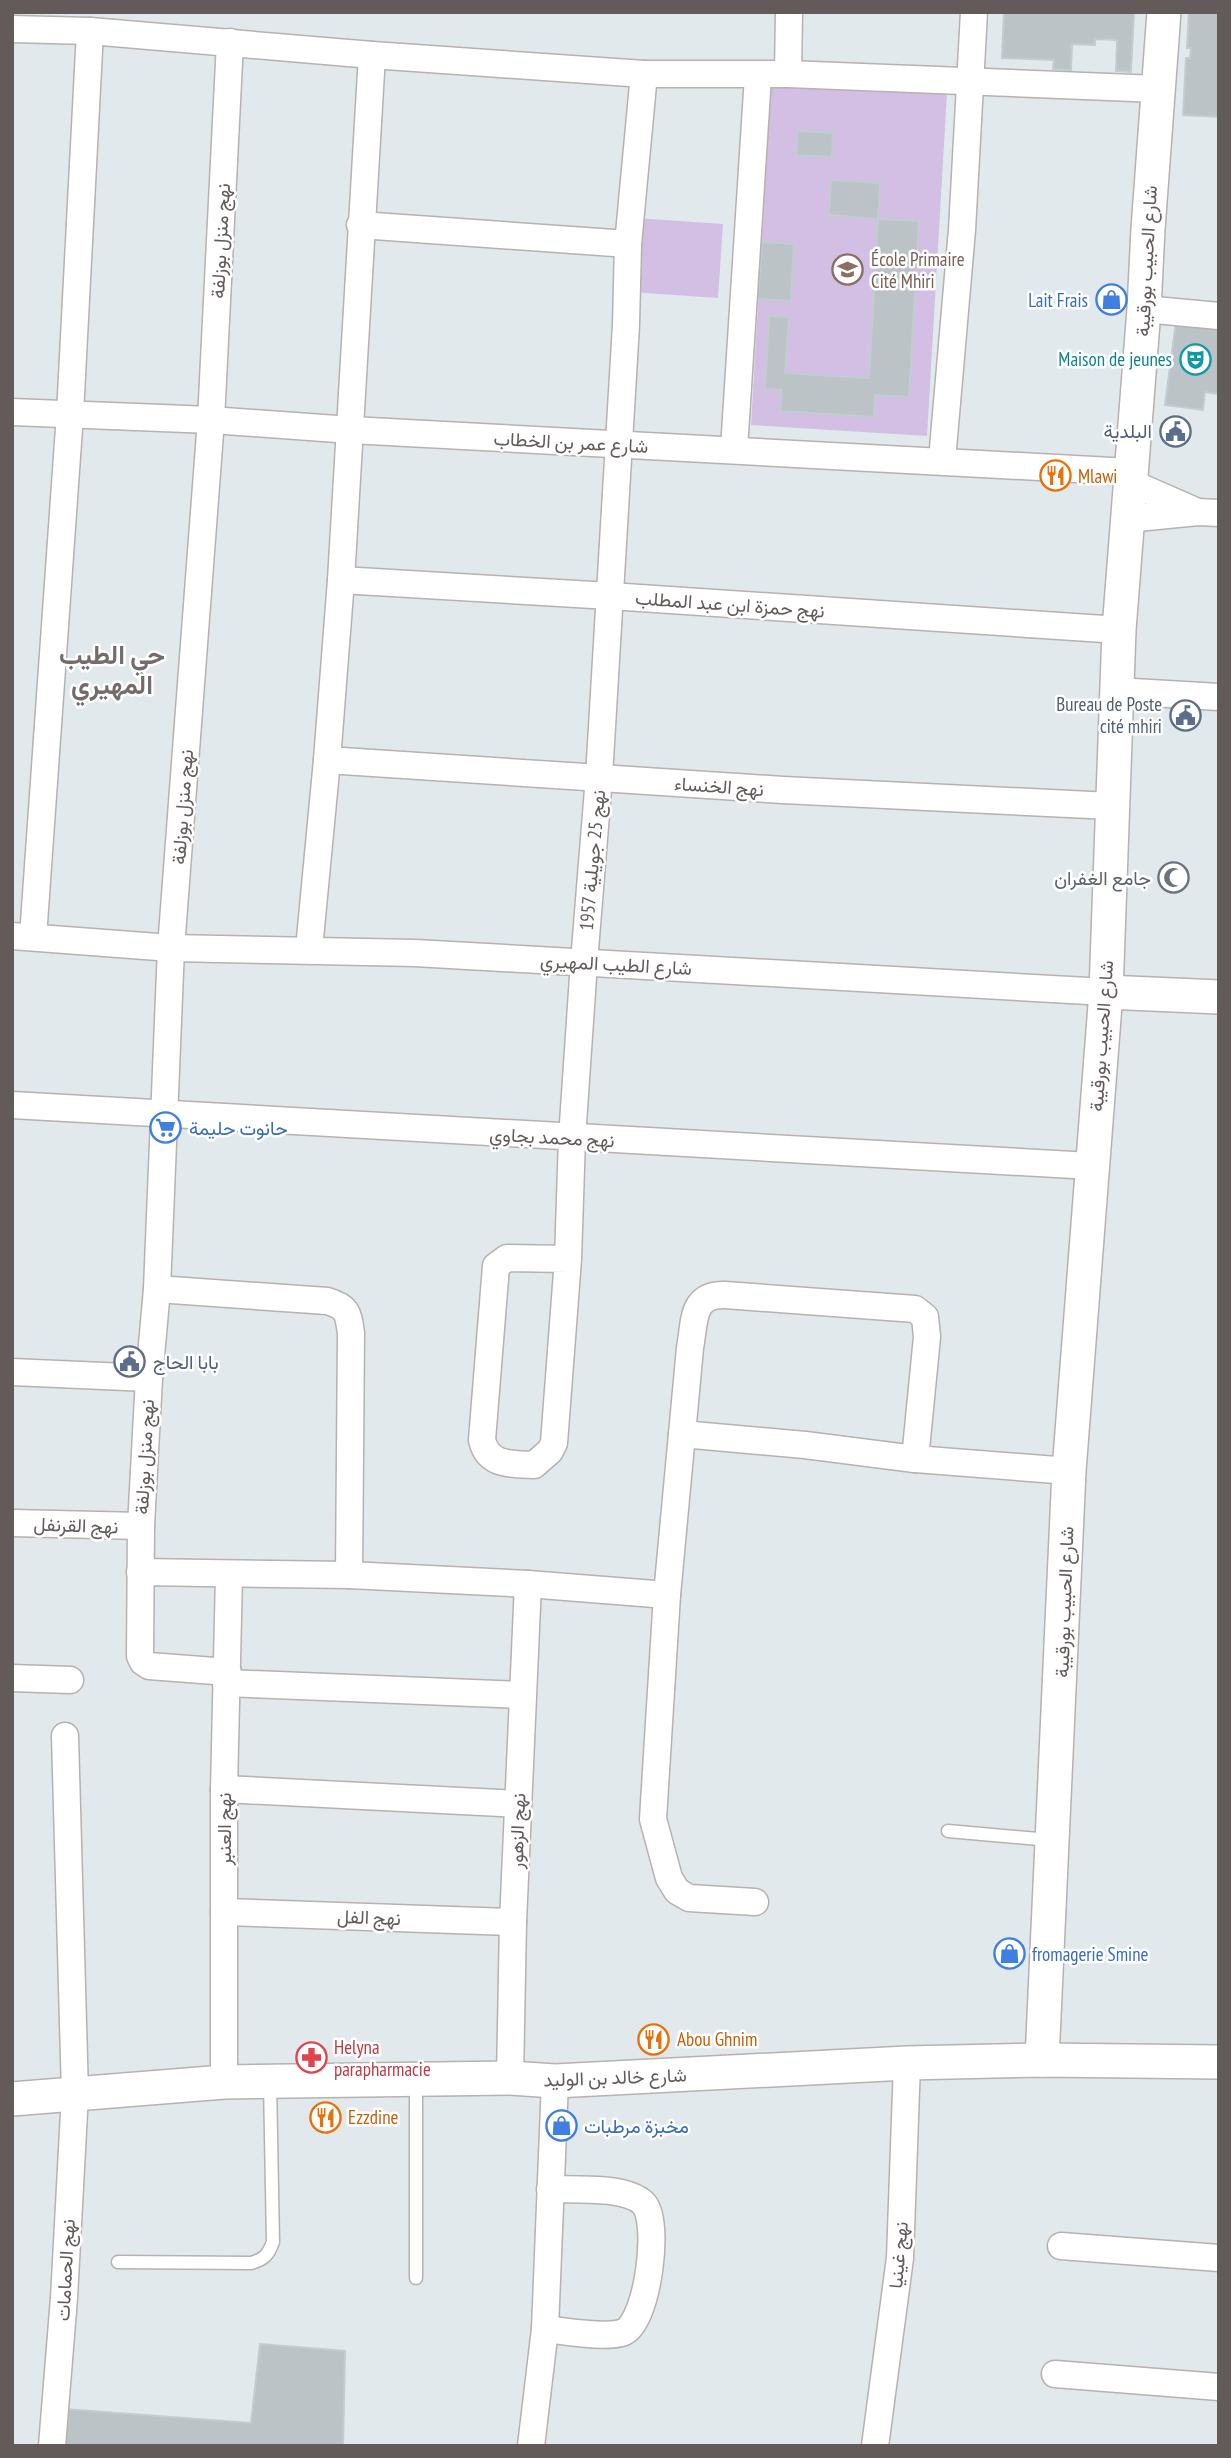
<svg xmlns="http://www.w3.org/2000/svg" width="1231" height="2458" viewBox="0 0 1231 2458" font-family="'PT Sans Narrow',Vazirmatn,sans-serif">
	<rect width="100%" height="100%" fill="#e2e9ed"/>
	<g fill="#d3bee4">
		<polygon points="771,82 947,93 927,436 751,425"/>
		<polygon points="636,218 723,224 718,298 631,292"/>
	</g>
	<g fill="#bcc3c6" stroke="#c0cdd1" stroke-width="2">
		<polygon points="1004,12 1134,12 1131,72 1116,71 1117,40 1095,39 1095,45 1072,44 1071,70 1053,69 1054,60 1002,58"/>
		<polygon points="1189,12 1219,12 1219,117 1183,115 1186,58 1190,58 1191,48 1187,48"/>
		<polygon points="798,131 833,133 832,157 796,155"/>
		<polygon points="831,180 880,183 878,219 829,215"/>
		<polygon points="878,219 919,221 909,397 875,395 874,417 780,411 782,390 765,389 769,316 789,317 785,373 869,378"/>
		<polygon points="762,242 794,244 791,301 758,299"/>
		<polygon points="1176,321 1219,326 1219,394 1205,392 1203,410 1165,405"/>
		<polygon points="260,2344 345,2351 343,2446 63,2446 65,2409 251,2423"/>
	</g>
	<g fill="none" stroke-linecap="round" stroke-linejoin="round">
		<defs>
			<g id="service">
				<polyline points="948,1831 1050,1840"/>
				<polyline points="416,2080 416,2278"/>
				<path d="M118,2262L251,2263C265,2259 268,2255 273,2242L270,2082"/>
			</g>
			<g id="minor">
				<polyline points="12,29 90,31 372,55 644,74 788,74 1158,89"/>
				<polyline points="788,74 789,12"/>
				<polyline points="360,225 628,244"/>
				<polyline points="1144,309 1219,316"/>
				<polyline points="12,412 211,420 351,430 1130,472"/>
				<polyline points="734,449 758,76"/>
				<polyline points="942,460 962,230 974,12"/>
				<polyline points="1129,482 1193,510"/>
				<polyline points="1127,519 1198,512 1219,513"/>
				<polyline points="341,580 610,596 1119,630"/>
				<polyline points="1116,691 1219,697"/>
				<polyline points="327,760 783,790 1111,806"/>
				<polyline points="12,936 171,948 415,953 1106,992"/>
				<polyline points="33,937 70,414 90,31"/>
				<polyline points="309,949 327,760 341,580 372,55"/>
				<polyline points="12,1105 1091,1166"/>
				<path d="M568,1259L507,1258L496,1266L482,1440C488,1466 511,1464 534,1465L550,1451L554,1443L568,1259L572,1138L584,962L599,777L626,325L628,244L644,74"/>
				<path d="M157,1289L327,1301C348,1307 348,1313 351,1333L349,1575"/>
				<polyline points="12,1372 149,1378"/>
				<polyline points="682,1434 805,1445 915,1459 1069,1471"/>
				<polyline points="12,1523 141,1526"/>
				<polyline points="140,1572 349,1575 528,1584 667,1595"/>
				<polyline points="228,1672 149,1666 143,1662 140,1656 141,1526 149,1378 157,1289 171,948 211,420 230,42"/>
				<polyline points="12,1678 70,1680"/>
				<polyline points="226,1683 522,1695"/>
				<polyline points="224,1789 518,1804"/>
				<path d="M755,1902L689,1898L677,1891L669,1878L653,1819L667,1595L690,1348C695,1321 691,1294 725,1295L915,1309L925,1317L927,1337L915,1459"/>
				<polyline points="224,1912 513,1922"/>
				<polyline points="510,2078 513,1922 528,1584"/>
				<polyline points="224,2082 224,1789 229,1575"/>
				<polyline points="1061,2246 1219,2258"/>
				<path d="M545,2329C565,2331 607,2339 624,2332C648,2321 661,2219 643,2203C625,2186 574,2190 550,2189"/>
				<polyline points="1055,2374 1219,2387"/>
				<polyline points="52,2446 64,2298 75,2094 65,1736"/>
				<polyline points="531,2446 545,2329 555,2081"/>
				<polyline points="875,2446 900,2258 907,2063"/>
			</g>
			<g id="tertiary">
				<polyline points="1106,992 1219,997"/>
				<polyline points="1042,2060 1069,1471 1106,992 1119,630 1144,309 1148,229 1164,12"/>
				<polyline points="12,2099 224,2082 510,2078 555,2081 907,2063 1042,2060 1219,2062"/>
			</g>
		</defs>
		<use href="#service" stroke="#b7b1af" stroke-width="15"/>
		<use href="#minor" stroke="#b7b1af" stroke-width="29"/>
		<use href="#tertiary" stroke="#b7b1af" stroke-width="36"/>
		<use href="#service" stroke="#fff" stroke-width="12"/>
		<use href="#minor" stroke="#fff" stroke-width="26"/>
		<use href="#tertiary" stroke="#fff" stroke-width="33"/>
	</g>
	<defs>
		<symbol id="school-ring" viewBox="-11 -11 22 22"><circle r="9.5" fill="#fff" stroke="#8d6e63" stroke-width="1.5"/><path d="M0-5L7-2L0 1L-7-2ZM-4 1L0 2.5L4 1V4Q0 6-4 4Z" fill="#8d6e63"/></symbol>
		<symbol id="shop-ring" viewBox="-11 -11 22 22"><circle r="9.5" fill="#fff" stroke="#3f7fe0" stroke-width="1.5"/><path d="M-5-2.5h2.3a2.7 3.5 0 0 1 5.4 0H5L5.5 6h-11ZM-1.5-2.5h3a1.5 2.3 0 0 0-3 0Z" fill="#3f7fe0"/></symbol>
		<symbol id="theatre-ring" viewBox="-11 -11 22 22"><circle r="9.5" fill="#fff" stroke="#0f9aa8" stroke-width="1.5"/><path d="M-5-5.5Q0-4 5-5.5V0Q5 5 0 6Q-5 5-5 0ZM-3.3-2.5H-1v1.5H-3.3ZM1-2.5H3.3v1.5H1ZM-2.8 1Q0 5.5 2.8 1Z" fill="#0f9aa8"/></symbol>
		<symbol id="civic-ring" viewBox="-11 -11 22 22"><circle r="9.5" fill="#fff" stroke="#5c6f8a" stroke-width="1.5"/><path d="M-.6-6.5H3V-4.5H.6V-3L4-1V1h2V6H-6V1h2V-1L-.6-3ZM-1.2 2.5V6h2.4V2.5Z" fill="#5c6f8a"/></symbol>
		<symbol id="restaurant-ring" viewBox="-11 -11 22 22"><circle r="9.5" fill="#fff" stroke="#e8710a" stroke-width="1.5"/><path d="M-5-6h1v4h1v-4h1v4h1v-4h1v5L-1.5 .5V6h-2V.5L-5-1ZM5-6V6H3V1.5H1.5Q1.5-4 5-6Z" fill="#e8710a"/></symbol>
		<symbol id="mosque-ring" viewBox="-11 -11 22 22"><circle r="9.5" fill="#fff" stroke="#6b7280" stroke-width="1.5"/><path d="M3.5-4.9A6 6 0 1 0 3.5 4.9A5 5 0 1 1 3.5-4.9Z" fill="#6b7280"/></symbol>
		<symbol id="supermarket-ring" viewBox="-11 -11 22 22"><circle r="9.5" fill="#fff" stroke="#3f7fe0" stroke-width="1.5"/><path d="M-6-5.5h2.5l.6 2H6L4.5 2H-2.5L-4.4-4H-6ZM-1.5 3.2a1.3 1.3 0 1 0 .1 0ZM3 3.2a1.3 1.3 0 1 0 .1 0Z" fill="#3f7fe0"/></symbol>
		<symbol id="pharmacy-ring" viewBox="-11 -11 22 22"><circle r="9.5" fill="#fff" stroke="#e0444e" stroke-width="1.5"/><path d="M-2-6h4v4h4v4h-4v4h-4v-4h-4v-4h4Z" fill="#e0444e"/></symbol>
	</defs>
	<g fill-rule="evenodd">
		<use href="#school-ring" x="830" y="252" width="35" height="35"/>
		<use href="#shop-ring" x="1094" y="282" width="35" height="35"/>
		<use href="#theatre-ring" x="1178" y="342" width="35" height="35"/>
		<use href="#civic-ring" x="1158" y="414" width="35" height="35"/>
		<use href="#restaurant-ring" x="1038" y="458" width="35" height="35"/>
		<use href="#civic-ring" x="1168" y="698" width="35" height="35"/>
		<use href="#mosque-ring" x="1156" y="860" width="35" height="35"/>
		<use href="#supermarket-ring" x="148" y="1110" width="35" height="35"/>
		<use href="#civic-ring" x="112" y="1344" width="35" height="35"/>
		<use href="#shop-ring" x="992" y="1936" width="35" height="35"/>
		<use href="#restaurant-ring" x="636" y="2022" width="35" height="35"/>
		<use href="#pharmacy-ring" x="294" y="2040" width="35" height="35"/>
		<use href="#restaurant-ring" x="308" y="2100" width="35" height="35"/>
		<use href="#shop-ring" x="544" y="2108" width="35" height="35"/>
	</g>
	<g text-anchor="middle" stroke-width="5" stroke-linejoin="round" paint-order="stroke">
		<g font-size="19" fill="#625b5a" stroke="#fff">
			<text transform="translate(220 241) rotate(-87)" y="7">نهج منزل بوزلفة</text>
			<text transform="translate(1146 261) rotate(-87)" y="7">شارع الحبيب بورقيبة</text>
			<text transform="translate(571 442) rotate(3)" y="7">شارع عمر بن الخطاب</text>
			<text transform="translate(730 604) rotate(4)" y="7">نهج حمزة ابن عبد المطلب</text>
			<text transform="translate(719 786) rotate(4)" y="7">نهج الخنساء</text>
			<text transform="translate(182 807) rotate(-86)" y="7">نهج منزل بوزلفة</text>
			<text transform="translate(592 860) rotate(-85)" y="7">نهج 25 جويلية 1957</text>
			<text transform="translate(616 964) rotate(3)" y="7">شارع الطيب المهيري</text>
			<text transform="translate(1101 1036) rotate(-86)" y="7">شارع الحبيب بورقيبة</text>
			<text transform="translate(552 1137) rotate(3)" y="7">نهج محمد بجاوي</text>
			<text transform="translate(144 1457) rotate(-87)" y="7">نهج منزل بوزلفة</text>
			<text transform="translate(76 1525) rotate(2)" y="7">نهج القرنفل</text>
			<text transform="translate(1064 1602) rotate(-88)" y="7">شارع الحبيب بورقيبة</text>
			<text transform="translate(224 1829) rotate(-90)" y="7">نهج العنبر</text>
			<text transform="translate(517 1831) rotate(-88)" y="7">نهج الزهور</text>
			<text transform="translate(369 1917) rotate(2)" y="7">نهج الفل</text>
			<text transform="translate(615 2077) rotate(-2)" y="7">شارع خالد بن الوليد</text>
			<text transform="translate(898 2255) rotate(-85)" y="7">نهج غينيا</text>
			<text transform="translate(65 2270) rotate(-87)" y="7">نهج الحمامات</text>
		</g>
		<g font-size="19" fill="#785e54" stroke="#fff" text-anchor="start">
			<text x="871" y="266">École Primaire<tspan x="871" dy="22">Cité Mhiri</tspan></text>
		</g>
		<g font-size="19" fill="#366cbe" stroke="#fff" text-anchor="start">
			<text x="1088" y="307" text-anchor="end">Lait Frais</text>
			<text x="189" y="1135">حانوت حليمة</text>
			<text x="1032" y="1961">fromagerie Smine</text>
			<text x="584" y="2133">مخبزة مرطبات</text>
		</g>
		<g font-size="19" fill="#0d838f" stroke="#fff" text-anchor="end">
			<text x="1172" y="366">Maison de jeunes</text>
		</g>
		<g font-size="19" fill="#4e5e75" stroke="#fff" text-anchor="end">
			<text x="1152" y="438">البلدية</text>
			<text x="1162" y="711">Bureau de Poste<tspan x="1162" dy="22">cité mhiri</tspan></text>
			<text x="153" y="1369" text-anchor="start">بابا الحاج</text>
		</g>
		<g font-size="19" fill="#c56008" stroke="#fff" text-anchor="start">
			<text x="1078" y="483">Mlawi</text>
			<text x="677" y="2046">Abou Ghnim</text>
			<text x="348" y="2124">Ezzdine</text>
		</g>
		<g font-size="19" fill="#5b616d" stroke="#fff" text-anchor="end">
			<text x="1151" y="885">جامع الغفران</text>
		</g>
		<g font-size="19" fill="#be3a42" stroke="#fff" text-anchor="start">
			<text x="334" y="2054">Helyna<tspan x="334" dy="22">parapharmacie</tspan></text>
		</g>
		<g font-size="26" font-weight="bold" fill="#746c6b" stroke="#fff">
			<text x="112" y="664">حي الطيب<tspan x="112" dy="30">المهيري</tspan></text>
		</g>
	</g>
	<rect width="1231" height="2458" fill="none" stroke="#625b5a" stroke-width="28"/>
</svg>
